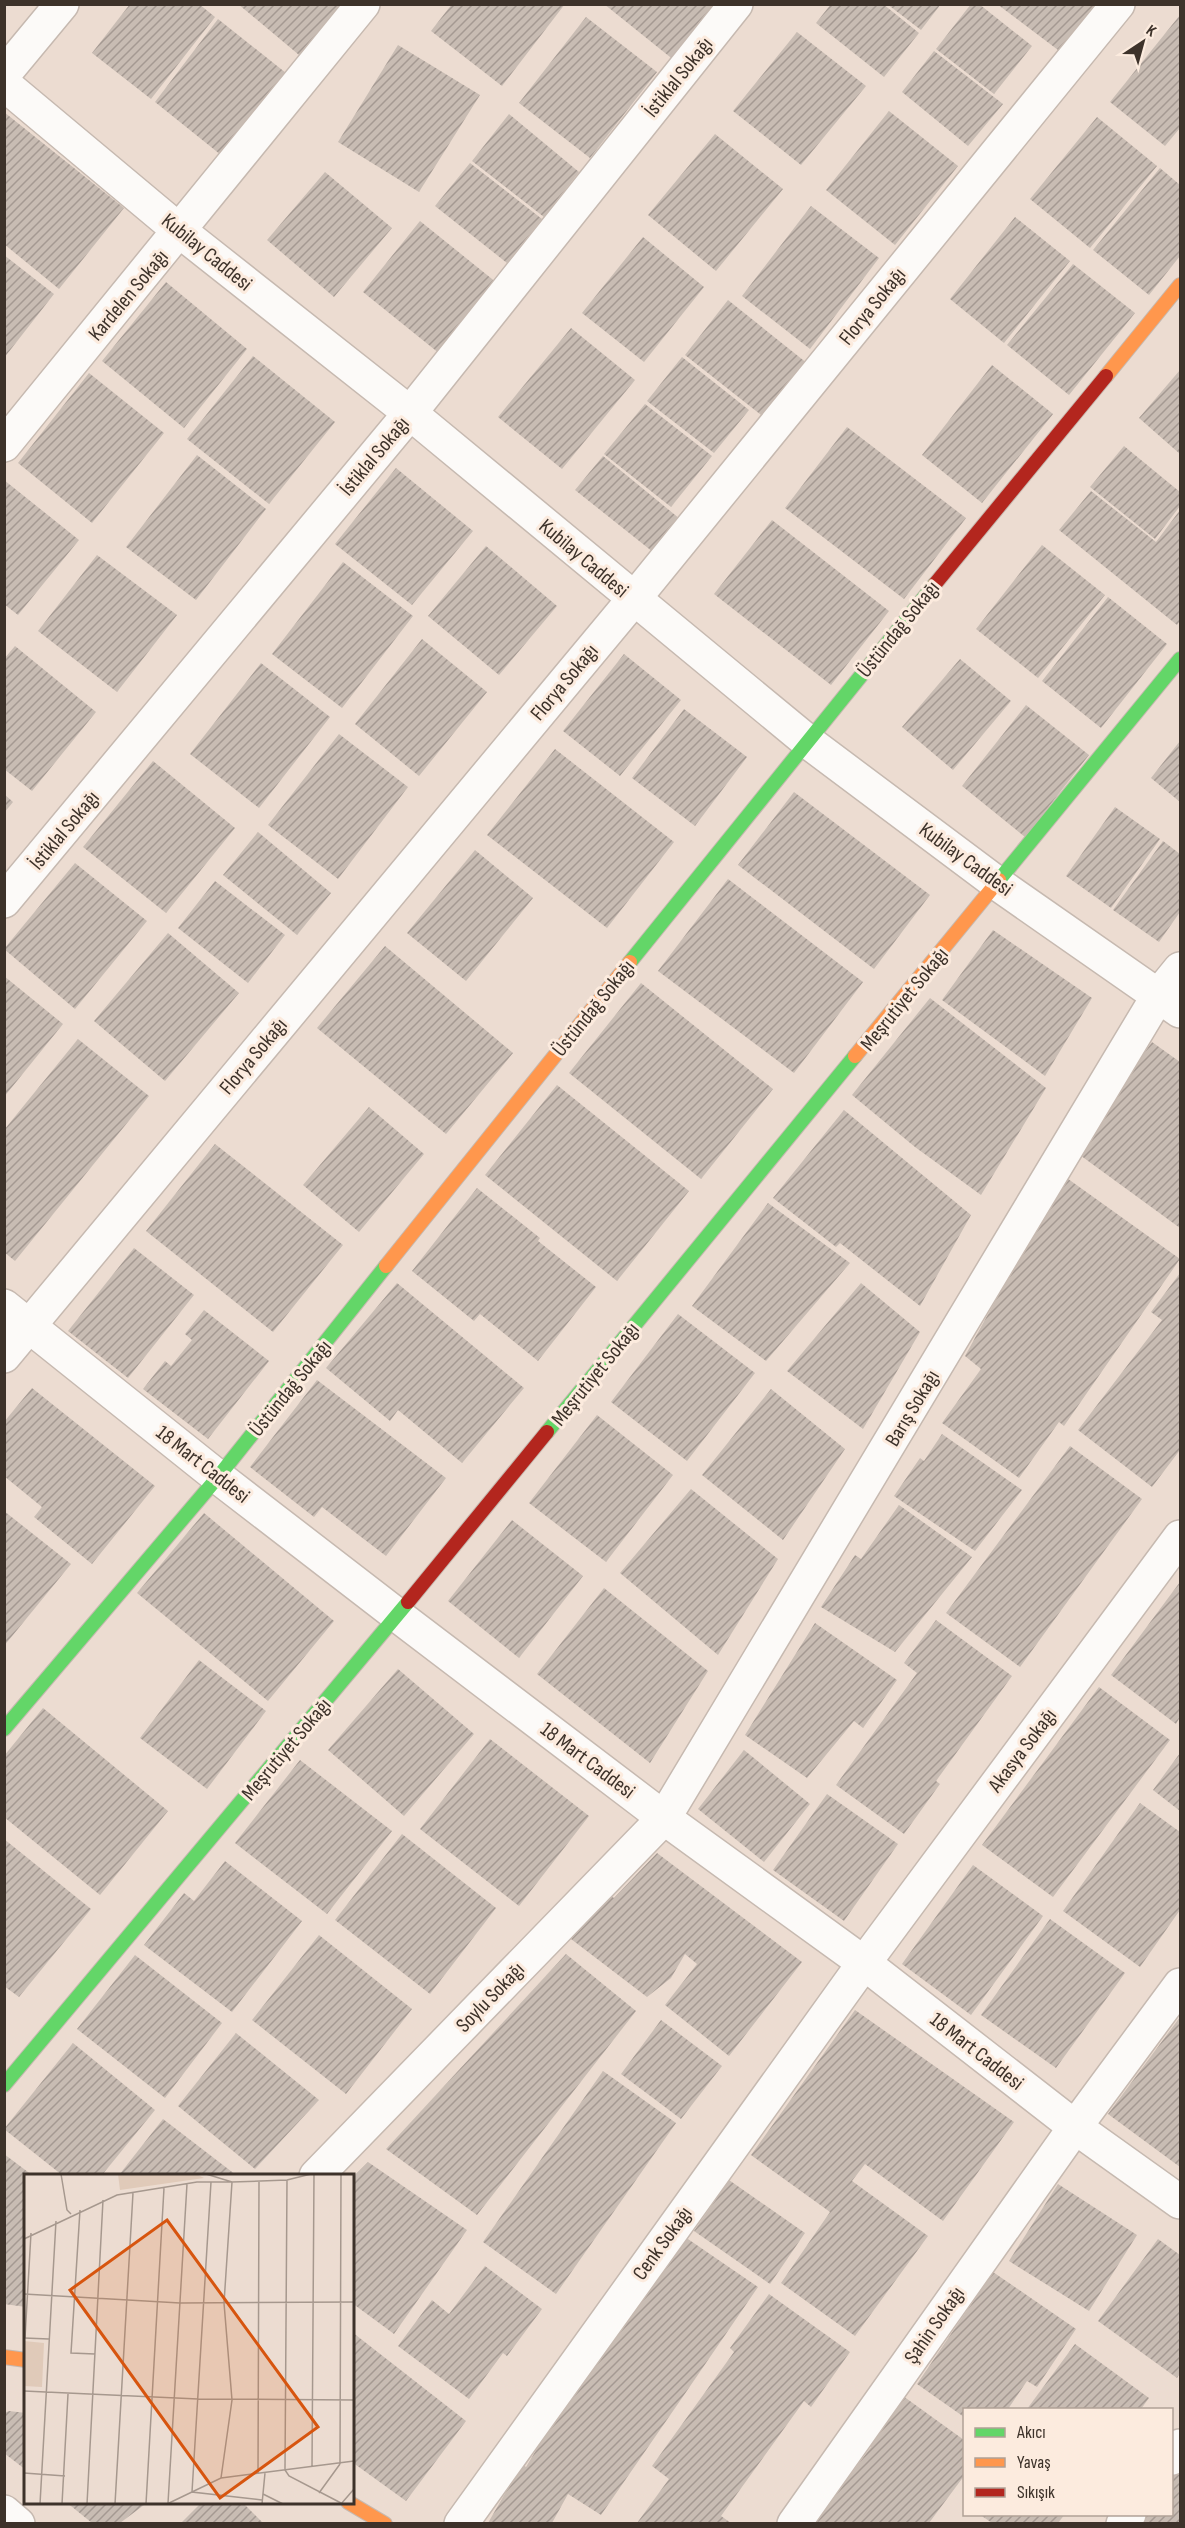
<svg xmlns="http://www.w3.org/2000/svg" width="1185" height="2528" viewBox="0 0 1185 2528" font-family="'Sofia Sans Condensed',sans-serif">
	<defs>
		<pattern id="building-hatch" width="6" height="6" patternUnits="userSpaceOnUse" patternTransform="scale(1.5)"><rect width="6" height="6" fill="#c8bcb3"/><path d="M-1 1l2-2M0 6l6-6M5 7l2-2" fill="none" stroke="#a49992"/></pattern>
	</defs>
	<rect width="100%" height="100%" fill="#ecdcd1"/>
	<g fill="url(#building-hatch)">
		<polygon points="130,4 199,4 215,17 151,99 92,53"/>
		<polygon points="238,4 349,4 305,60"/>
		<polygon points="452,4 565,4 502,86 431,31"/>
		<polygon points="604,4 727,4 680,65"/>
		<polygon points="831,4 883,4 919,33 884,77 816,23"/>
		<polygon points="887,4 941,4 921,30"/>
		<polygon points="971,4 979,4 1032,46 994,94 936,49"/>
		<polygon points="997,4 1099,4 1062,53"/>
		<polygon points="1180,15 1180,128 1165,146 1110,102"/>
		<polygon points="586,17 657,72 590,158 519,103"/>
		<polygon points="218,19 286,73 221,155 155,102"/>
		<polygon points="797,32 866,86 801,165 733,111"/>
		<polygon points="398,45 480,95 419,192 338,142"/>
		<polygon points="934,51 1003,104 968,146 902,92"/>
		<polygon points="889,111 958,166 895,245 826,190"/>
		<polygon points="4,112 124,208 59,289 4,244"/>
		<polygon points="509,114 579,172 544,217 472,161"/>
		<polygon points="1097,117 1157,166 1090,248 1030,199"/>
		<polygon points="715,134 783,189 716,271 648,215"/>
		<polygon points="470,163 542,219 507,263 435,206"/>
		<polygon points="1160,168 1180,185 1180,256 1149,295 1093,250"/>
		<polygon points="325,172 392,228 334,297 267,240"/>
		<polygon points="811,206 879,258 810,349 742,296"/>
		<polygon points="1015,217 1070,261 1004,343 950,299"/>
		<polygon points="420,221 497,283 440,354 363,292"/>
		<polygon points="643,237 704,287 644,362 582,313"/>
		<polygon points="4,255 54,294 4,358"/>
		<polygon points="1073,264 1135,313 1069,395 1007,345"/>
		<polygon points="166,282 247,349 184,428 102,361"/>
		<polygon points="728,300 813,368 770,422 685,355"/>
		<polygon points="571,328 635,380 562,469 498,417"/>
		<polygon points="253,356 335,422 269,504 187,439"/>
		<polygon points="682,357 749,410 714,453 647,401"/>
		<polygon points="992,365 1053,414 982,503 922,455"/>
		<polygon points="1180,370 1180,454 1139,418"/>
		<polygon points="89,373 164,433 92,523 18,463"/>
		<polygon points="645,404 712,456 671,507 604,454"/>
		<polygon points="847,427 966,518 904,599 785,508"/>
		<polygon points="1124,446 1180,492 1180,506 1155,539 1090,487"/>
		<polygon points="197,455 266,509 196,600 126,547"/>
		<polygon points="603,456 680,519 653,552 575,490"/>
		<polygon points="396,468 473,531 412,605 335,544"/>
		<polygon points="4,480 79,540 18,615 4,604"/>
		<polygon points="1091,491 1156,542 1180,510 1180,621 1177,625 1059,530"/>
		<polygon points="772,520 889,611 831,685 714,594"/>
		<polygon points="1042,545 1105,595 1038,678 976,629"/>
		<polygon points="486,546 557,606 499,675 428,616"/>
		<polygon points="97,555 177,615 117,692 38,631"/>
		<polygon points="343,562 413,616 342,708 272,654"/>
		<polygon points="1108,597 1167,644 1101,728 1042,681"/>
		<polygon points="422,639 487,692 419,776 355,724"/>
		<polygon points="15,646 96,712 32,791 4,769 4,659"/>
		<polygon points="624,654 681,700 620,776 563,731"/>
		<polygon points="960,659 1011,701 953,770 902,727"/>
		<polygon points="261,663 330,717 259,808 190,754"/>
		<polygon points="1026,705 1089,755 1025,837 962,786"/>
		<polygon points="684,709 747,757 695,826 632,778"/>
		<polygon points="339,734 408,787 338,879 268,825"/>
		<polygon points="1180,741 1180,802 1151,778"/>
		<polygon points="555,749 674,842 607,928 487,835"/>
		<polygon points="153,761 235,828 166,913 83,847"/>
		<polygon points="794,792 930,895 874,969 738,865"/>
		<polygon points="4,794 13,802 4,813"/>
		<polygon points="1115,807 1160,839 1111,908 1066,876"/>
		<polygon points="258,832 331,893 297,935 223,875"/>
		<polygon points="1163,841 1180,854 1180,912 1159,942 1113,910"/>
		<polygon points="475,850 533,898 466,981 407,933"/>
		<polygon points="75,863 147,921 75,1009 4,949"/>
		<polygon points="728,879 863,982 794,1073 658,971"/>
		<polygon points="215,881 285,935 248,983 178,928"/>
		<polygon points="993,930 1092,998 1045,1076 942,1000"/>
		<polygon points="168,933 239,993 165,1081 94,1021"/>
		<polygon points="385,946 513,1053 446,1134 317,1028"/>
		<polygon points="4,976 63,1024 4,1097"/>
		<polygon points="641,983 773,1089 701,1179 569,1073"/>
		<polygon points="930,998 1046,1088 981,1195 915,1147 852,1095"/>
		<polygon points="78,1039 149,1096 15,1261 4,1252 4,1130"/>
		<polygon points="1152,1042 1180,1062 1180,1228 1073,1150"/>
		<polygon points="557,1085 689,1191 617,1281 485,1175"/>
		<polygon points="369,1107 424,1154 359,1232 303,1185"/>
		<polygon points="844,1110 971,1215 920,1306 840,1243 836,1247 773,1198"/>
		<polygon points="215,1144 343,1245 273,1332 146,1231"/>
		<polygon points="1064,1176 1180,1259 1064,1426 1059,1422 1019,1478 942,1423 981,1369 965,1356"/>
		<polygon points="477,1188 540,1238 538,1241 596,1287 538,1361 480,1314 474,1321 412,1271"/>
		<polygon points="768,1203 850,1263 766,1361 692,1306"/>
		<polygon points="134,1248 194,1295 128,1378 68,1331"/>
		<polygon points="1180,1273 1180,1450 1152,1487 1078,1430 1162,1320 1151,1312"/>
		<polygon points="397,1283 524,1388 462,1463 398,1410 390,1421 326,1368"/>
		<polygon points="861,1283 920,1332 863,1429 787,1371"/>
		<polygon points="204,1310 269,1361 208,1439 143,1389 165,1361 171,1366 192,1340 185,1334"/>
		<polygon points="678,1314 755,1373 687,1461 611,1402"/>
		<polygon points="317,1380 446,1478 386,1556 322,1507 314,1517 250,1467"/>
		<polygon points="32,1388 155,1486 92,1564 34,1517 42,1507 4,1476 4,1422"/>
		<polygon points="771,1389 845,1449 783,1540 702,1475"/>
		<polygon points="597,1415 673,1475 606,1562 529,1503"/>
		<polygon points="942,1434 1022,1490 975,1551 894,1496 920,1458 924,1461"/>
		<polygon points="1070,1446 1142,1499 1020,1667 946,1613"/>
		<polygon points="691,1489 778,1559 718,1655 620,1573"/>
		<polygon points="899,1505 972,1557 895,1652 821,1607 855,1555 861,1559"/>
		<polygon points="4,1511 71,1564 4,1646"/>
		<polygon points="204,1513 334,1621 268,1701 137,1593"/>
		<polygon points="512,1520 583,1576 519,1658 448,1601"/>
		<polygon points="1180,1582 1180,1717 1176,1724 1111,1675"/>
		<polygon points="604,1588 708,1671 650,1763 537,1674"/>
		<polygon points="936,1620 1012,1676 936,1781 940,1784 904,1834 836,1785 917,1673 904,1663"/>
		<polygon points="815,1623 897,1680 863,1728 854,1721 807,1778 745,1735"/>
		<polygon points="199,1660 266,1711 207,1789 140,1738"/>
		<polygon points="398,1669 474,1734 404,1816 328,1750"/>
		<polygon points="1099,1687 1170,1740 1053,1897 982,1845"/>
		<polygon points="43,1708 168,1811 100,1895 4,1817 4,1756"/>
		<polygon points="490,1739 589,1816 519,1906 420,1829"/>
		<polygon points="744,1750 810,1804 764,1862 698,1809"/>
		<polygon points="1180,1753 1180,1811 1153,1790"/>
		<polygon points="300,1760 392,1831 327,1914 235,1843"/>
		<polygon points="827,1794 898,1844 844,1921 773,1870"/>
		<polygon points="1140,1803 1180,1832 1180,1910 1140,1967 1063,1911"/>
		<polygon points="402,1834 496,1908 430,1994 335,1920"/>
		<polygon points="4,1839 91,1909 19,1997 4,1986"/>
		<polygon points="657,1853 802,1962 729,2056 665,2005 697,1964 685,1954 671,1978 647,1997 571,1939 607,1893 614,1898"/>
		<polygon points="225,1861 302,1921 232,2012 144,1945 184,1893 194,1901"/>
		<polygon points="973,1865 1043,1916 971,2015 902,1964"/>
		<polygon points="1050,1919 1125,1973 1056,2068 981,2015"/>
		<polygon points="319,1935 412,2009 346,2094 252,2020"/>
		<polygon points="566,1954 636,2011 477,2215 386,2149"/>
		<polygon points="135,1955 222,2023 165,2098 77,2029"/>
		<polygon points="855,2010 1014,2122 943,2221 865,2164 852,2181 928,2236 855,2336 781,2283 830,2212 751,2155"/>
		<polygon points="1180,2017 1180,2167 1108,2114"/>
		<polygon points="661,2020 722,2066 681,2119 621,2074"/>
		<polygon points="236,2033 319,2100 255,2169 178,2106"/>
		<polygon points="73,2043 155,2110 102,2175 62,2175 4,2129"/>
		<polygon points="603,2071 676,2123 556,2294 483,2242"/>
		<polygon points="163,2119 236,2175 119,2175"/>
		<polygon points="4,2154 32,2175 26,2175 26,2307 4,2304"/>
		<polygon points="368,2162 467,2230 394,2334 352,2303 352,2178"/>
		<polygon points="729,2180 805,2233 770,2284 694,2231"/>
		<polygon points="1058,2184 1137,2235 1089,2311 1009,2261"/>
		<polygon points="685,2237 758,2287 682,2398 601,2515 568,2494 552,2523 488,2523 522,2464 526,2467 566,2400 605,2344 609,2348"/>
		<polygon points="1158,2239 1180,2255 1180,2373 1177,2378 1098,2321"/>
		<polygon points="485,2266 542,2309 507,2356 503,2353 469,2399 398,2346 432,2300 449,2314"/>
		<polygon points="993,2272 1076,2329 1037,2387 1027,2381 1008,2409 964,2409 964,2417 917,2384"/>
		<polygon points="769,2294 850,2352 811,2407 804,2401 721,2516 731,2523 637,2523 669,2479 652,2466 734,2352 730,2348"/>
		<polygon points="352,2332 466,2421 406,2501 352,2462"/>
		<polygon points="1075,2344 1149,2398 1141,2409 1027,2409"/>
		<polygon points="903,2396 964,2440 964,2476 929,2523 814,2523 871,2447 868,2445"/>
		<polygon points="9,2411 26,2413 26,2470 4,2453 4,2413"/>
		<polygon points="1180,2463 1180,2523 1134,2523 1141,2514 1172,2514 1172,2475"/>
		<polygon points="66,2502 148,2502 120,2523 92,2523"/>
		<polygon points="202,2502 242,2502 263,2523 181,2523"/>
		<polygon points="979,2514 1065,2514 1058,2523 992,2523"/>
	</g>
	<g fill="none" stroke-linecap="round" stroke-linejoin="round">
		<defs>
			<g id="street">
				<polyline points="4,74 62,4"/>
				<polyline points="4,84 181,232 410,413 807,741 998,884 1180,1011"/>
				<polyline points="4,445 363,4"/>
				<polyline points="4,901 410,413 736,4"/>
				<polyline points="4,1306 218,1477 397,1615 664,1818 864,1963 1075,2127 1180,2202"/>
				<polyline points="4,1356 633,600 1118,4"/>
				<polyline points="316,2176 664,1818 1158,996 1180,969"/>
				<polyline points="1172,2458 1180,2446"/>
				<polyline points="4,2512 18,2524"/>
				<polyline points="461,2524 864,1963 1180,1537"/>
				<polyline points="794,2524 1075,2127 1180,1985"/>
				<polyline points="1123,2524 1129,2514"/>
			</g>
			<g id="fast">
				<polyline points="999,880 1180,659"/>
				<polyline points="630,962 935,584"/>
				<polyline points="547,1432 855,1056"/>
				<polyline points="4,1729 218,1477 386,1266"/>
				<polyline points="4,2085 408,1602"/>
			</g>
			<g id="slow">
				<polyline points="1106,376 1180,285"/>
				<polyline points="855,1056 999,880"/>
				<polyline points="386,1266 630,962"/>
				<polyline points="4,2357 26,2360"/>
				<polyline points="348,2502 385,2524"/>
			</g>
			<g id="jam">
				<polyline points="935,584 1106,376"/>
				<polyline points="408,1602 547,1432"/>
			</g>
		</defs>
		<use href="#street" stroke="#c6b9b0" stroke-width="36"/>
		<use href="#fast" stroke="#c6b9b0" stroke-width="16"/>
		<use href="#slow" stroke="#c6b9b0" stroke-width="16"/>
		<use href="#jam" stroke="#c6b9b0" stroke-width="16"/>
		<use href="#street" stroke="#fcfaf8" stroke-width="33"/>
		<use href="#fast" stroke="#63d668" stroke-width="14"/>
		<use href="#slow" stroke="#ff974d" stroke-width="14"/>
		<use href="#jam" stroke="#b3261e" stroke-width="14"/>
	</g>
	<g text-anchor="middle" stroke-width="6" stroke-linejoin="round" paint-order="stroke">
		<g font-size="21" fill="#3d322a" stroke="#fcebde">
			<text transform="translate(678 77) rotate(-51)" y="7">İstiklal Sokağı</text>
			<text transform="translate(207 252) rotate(39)" y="7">Kubilay Caddesi</text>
			<text transform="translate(128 295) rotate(-50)" y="7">Kardelen Sokağı</text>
			<text transform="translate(872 306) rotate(-51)" y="7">Florya Sokağı</text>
			<text transform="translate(374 456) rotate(-50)" y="7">İstiklal Sokağı</text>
			<text transform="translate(584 558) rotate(40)" y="7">Kubilay Caddesi</text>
			<text transform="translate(898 629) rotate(-51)" y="7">Üstündağ Sokağı</text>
			<text transform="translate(564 682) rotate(-50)" y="7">Florya Sokağı</text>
			<text transform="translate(64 830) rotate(-50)" y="7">İstiklal Sokağı</text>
			<text transform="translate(966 859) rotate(36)" y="7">Kubilay Caddesi</text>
			<text transform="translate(904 999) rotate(-51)" y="7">Meşrutiyet Sokağı</text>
			<text transform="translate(593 1008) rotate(-51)" y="7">Üstündağ Sokağı</text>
			<text transform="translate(253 1056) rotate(-50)" y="7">Florya Sokağı</text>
			<text transform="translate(595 1374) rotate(-51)" y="7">Meşrutiyet Sokağı</text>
			<text transform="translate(290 1388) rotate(-51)" y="7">Üstündağ Sokağı</text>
			<text transform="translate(912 1408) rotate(-59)" y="7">Barış Sokağı</text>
			<text transform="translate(203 1464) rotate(38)" y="7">18 Mart Caddesi</text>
			<text transform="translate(286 1749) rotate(-50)" y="7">Meşrutiyet Sokağı</text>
			<text transform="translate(1022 1750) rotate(-53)" y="7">Akasya Sokağı</text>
			<text transform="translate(588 1760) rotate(37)" y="7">18 Mart Caddesi</text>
			<text transform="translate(490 1997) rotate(-46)" y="7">Soylu Sokağı</text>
			<text transform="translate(977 2051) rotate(38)" y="7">18 Mart Caddesi</text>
			<text transform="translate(662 2243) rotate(-54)" y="7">Cenk Sokağı</text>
			<text transform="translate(934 2325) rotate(-55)" y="7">Şahin Sokağı</text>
		</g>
	</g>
	<g transform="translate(24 2174)">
		<rect width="330" height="330" fill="#ecdcd1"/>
		<path d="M94,0H172L180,4L96,16ZM0,167L20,169L18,213L0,212Z" fill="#e0cab9"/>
		<path fill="none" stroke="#a6988e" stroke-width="1.5" d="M37,0L43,36L47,40M182,0L208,8L263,6L287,0M263,6L261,296L265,302L317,329M187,8L168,318L238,326M56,36L47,179L71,180M0,65L93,21L173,8H208M0,120L156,129L330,128M0,164L25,165M1,164L7,59M0,217L174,225L330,226M316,290L317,0M288,293L290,0M0,299L41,302M234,300L235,7M197,304L208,226L200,129L208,8M295,319L316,290M239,320L259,330M144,329L163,10M16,330L32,47M38,330L44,220M63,330L79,26M91,330L109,19M122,330L140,14M143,330L197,304L330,287M238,330L241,299M317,330L330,315"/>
		<path fill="#d7550f" fill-opacity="0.15" stroke="#d7550f" stroke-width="3" d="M143,46L294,253L196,324L46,116Z"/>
		<rect width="330" height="330" fill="none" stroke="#3d322a" stroke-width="3"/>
	</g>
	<rect width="1185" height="2528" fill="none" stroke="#3d322a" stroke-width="12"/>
	<rect x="963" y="2408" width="210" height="108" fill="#fcebde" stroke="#b0a196" stroke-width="1.5"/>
	<rect x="975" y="2428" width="30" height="9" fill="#63d668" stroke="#b0a196" stroke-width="1.5"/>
	<text x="1017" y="2438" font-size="18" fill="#3d322a">Akıcı</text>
	<rect x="975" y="2458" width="30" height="9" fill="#ff974d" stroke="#b0a196" stroke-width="1.5"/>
	<text x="1017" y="2468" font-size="18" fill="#3d322a">Yavaş</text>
	<rect x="975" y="2488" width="30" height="9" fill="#b3261e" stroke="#b0a196" stroke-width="1.5"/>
	<text x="1017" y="2498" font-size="18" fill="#3d322a">Sıkışık</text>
	<g transform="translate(1143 42) rotate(36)" stroke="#fcebde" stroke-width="4.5" paint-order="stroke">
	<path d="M0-4.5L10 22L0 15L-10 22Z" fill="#3d322a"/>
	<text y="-9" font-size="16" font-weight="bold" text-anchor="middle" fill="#3d322a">K</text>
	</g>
</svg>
